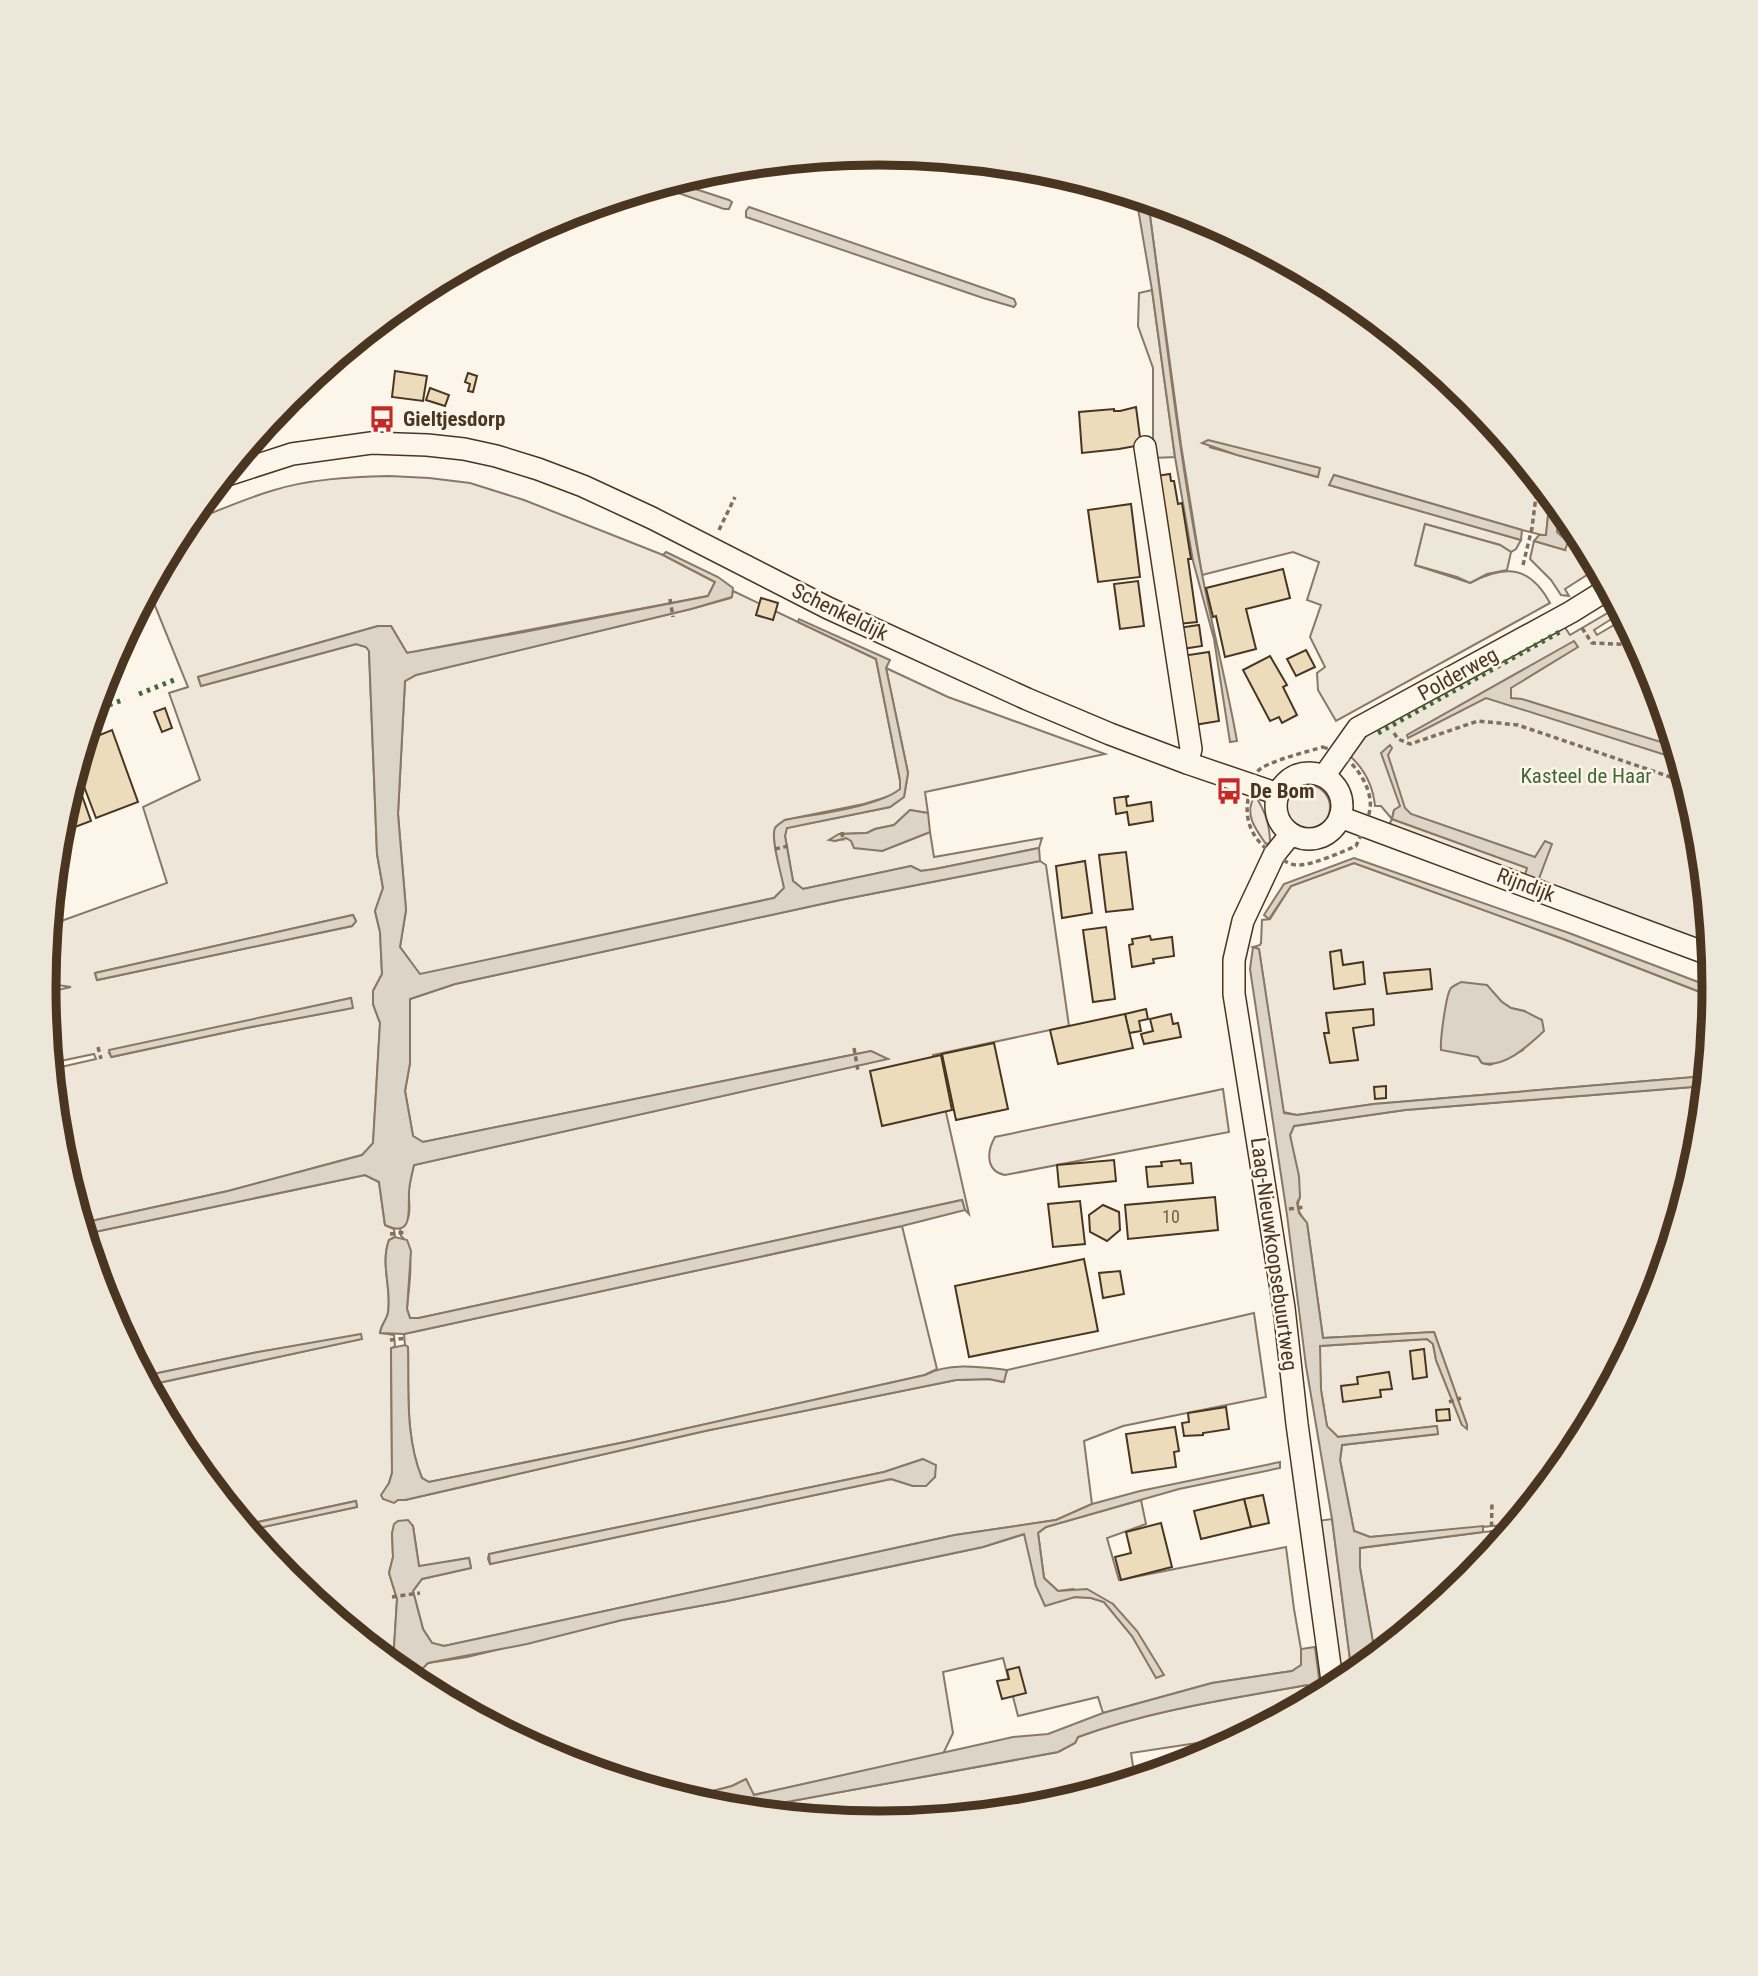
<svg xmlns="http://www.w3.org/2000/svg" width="1758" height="1976" viewBox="0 0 1758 1976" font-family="'Roboto Condensed',sans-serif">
	<rect width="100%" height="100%" fill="#fbf6e9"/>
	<g fill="#ede6d9" stroke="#887966" stroke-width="2" fill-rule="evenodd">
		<path d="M1148,201L1199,216L1343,294L1470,398L1550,496L1546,536L1522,530L1334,475L1330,485L1521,540L1516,549L1511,552L1500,545L1425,524L1415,565L1470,583C1506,564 1530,566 1550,603L1336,721L1318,690L1317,673L1325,667L1310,637L1321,605L1307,600L1319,562L1293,552L1202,575L1181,445ZM1209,447L1264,456L1319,468L1317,477Z"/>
		<polygon points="1152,290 1175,457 1153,458 1153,368 1138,326 1139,293"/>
		<path d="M389,476L429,478L470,483L524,500L663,555L715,582L708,596L407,653L391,626H378L198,677L201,686L356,644L366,647L369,651L377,854L383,888L375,911L380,932L382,974L373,991V1004L380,1023L373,1144L362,1155L228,1191L82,1223L60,1151L52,1069L96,1059L94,1054L51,1063L44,993L71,987L44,983L50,925L167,883L143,807L200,780L169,693L188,687L149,591L184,524C213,513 241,500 271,491C308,479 350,477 389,476ZM353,915L356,921L352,926L97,980L95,973ZM351,998L352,1008L246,1028L112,1057L109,1053Z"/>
		<path d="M1559,506L1574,524L1585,545H1581C1587,552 1597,561 1593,571L1565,589L1569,596L1561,595L1551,580L1530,559L1534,541L1565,550L1557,533Z"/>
		<polygon points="733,591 876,659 900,780 901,789 893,795 864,804 785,820 774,833 784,888 774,898 420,975 400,947 406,910 398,814 405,681 415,675 691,609 731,598"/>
		<path d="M1618,607L1621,613L1594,630L1597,635L1624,619L1651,669L1698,825L1710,944L1538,881L1545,861L1396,809L1394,810L1392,819L1528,868L1525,875L1388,827L1392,819L1381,806H1375C1373,786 1366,771 1351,757L1350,751L1371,731L1562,623L1570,635Z"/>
		<polygon points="886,668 948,697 1105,754 925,792 928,813 910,810 894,825 875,829 867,833 839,834 835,841 846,838 882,851 930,832 934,857 1042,838 1039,848 935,869 921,871 911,866 803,889 793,881 785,836 786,828 890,807 904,797 908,773"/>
		<circle cx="1308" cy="807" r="22"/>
		<path d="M1255,796C1265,810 1270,825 1270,843L1266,844C1256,830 1243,813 1255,796Z"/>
		<path d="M1040,861L1046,865L1069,1026L933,1055L969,1214L965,1210L962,1200L419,1318H410L407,1309C408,1291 417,1248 401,1236L400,1228C414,1219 408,1204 409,1189C410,1181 412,1173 414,1165L887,1059L871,1051L423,1142L413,1136L405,1091L410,1063V999L455,984L840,900Z"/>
		<path d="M1354,863L1566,940L1713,997L1706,1076L1374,1104L1297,1115L1283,1112L1259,949L1253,947L1260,945L1261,943L1262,920L1270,919L1291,886ZM1502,1002L1511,1008L1525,1011L1523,1050L1490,1065L1482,1063L1446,1012V1005Z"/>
		<path d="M1705,1086L1698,1151L1651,1308L1573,1452L1515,1524L1370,1537L1354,1531L1340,1460L1342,1445L1438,1434L1436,1426L1338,1437L1327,1427L1321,1390L1319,1346L1427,1339L1433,1344L1436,1360L1462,1425H1467L1434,1332L1323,1338L1307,1223C1300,1215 1295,1208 1300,1197L1290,1135L1294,1126L1405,1110Z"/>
		<path d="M1223,1089L1229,1132L1005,1175C985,1171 987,1151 995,1137Z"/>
		<path d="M365,1175L379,1182L385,1225L394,1229L395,1237L389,1240C380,1264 392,1288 388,1312C387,1320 381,1324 380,1333L394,1335L395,1346L391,1349L392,1473L389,1483L398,1500H405L705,1431L956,1380L989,1379L1003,1382L1007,1370L1254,1313L1266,1397L1123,1426L1084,1441L1092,1504L1056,1520L955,1535L444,1646L432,1643L423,1629L413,1591L422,1579L471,1568L469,1558L419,1567L413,1526L392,1533L393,1557L389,1573L397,1599L394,1648L384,1657L288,1578L249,1530L357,1507L356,1501L244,1525L184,1452L149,1385L361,1339V1335L253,1353L144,1376L107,1307L85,1234ZM923,1459L935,1477L913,1486L891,1479L490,1564L488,1559L489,1554L884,1472Z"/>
		<path d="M902,1226L937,1369L925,1375L630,1441L429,1482L422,1478C405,1438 409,1390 408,1347L405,1345L404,1334Z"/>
		<polygon points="1141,1500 1146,1524 1107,1538 1119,1580 1286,1547 1294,1609 1301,1649 1301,1665 1292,1671 1212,1683 1103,1713 1098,1697 1018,1716 1003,1658 943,1672 953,1733 943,1754 753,1795 746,1779 732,1786 686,1798 559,1760 422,1686 420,1671 428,1663 467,1657 622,1620 727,1601 983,1547 1025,1534 1036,1586 1060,1600 1075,1597 1091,1598 1104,1602 1132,1636 1157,1678 1113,1604 1073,1589 1058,1591 1044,1578 1038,1533 1046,1527"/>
		<polygon points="1332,1519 1352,1675 1342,1683 1317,1521"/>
		<polygon points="1510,1530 1469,1579 1386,1647 1373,1643 1360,1568 1360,1548 1483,1532"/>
		<path d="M1307,1685L1309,1701L1243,1736L1131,1753L1135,1779L1042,1807L879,1823L743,1810L1058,1752L1075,1743L1078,1737C1152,1710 1230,1699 1307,1685Z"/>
	</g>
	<polygon fill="#ede7d9" stroke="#887966" stroke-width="2" points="1425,524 1500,545 1511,552 1507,570 1487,574 1470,583 1457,577 1415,565"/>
	<g fill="#dcd4c6" stroke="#887966" stroke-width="2">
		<polygon points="674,182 729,200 732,202 729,209 724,209 658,186"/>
		<path d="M1136,197L1148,201C1165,325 1178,451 1202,574C1213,630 1227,685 1237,741L1230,742L1214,639L1193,561L1175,457L1152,290Z"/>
		<polygon points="749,207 995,292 1014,299 1016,304 1014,307 983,298 746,217 746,211"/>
		<polygon points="1208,440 1320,468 1318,477 1237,455 1202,443"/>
		<polygon points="1334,475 1522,530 1521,540 1329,485"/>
		<polygon points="1550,496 1559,506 1557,532 1568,542 1565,550 1534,541 1539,535 1546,535"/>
		<path d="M666,552L718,577L733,588L732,597L691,609L416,675L405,681L398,814L406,910L400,947L420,974L774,898L784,888C782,876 770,838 775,828C776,826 783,821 785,820C815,814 878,807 900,789V780L876,659L798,622L799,619L890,660L886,668L908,773L904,797L890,807L787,828L785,836L793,881L803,889L911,866L921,871L935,869L1039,848L1040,861L840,900L455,984L410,999V1063L405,1091L413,1136L423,1142L871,1051L888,1059L414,1165C412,1174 409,1184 409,1193C408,1210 414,1239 385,1225L379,1182L365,1175L85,1234L82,1223L228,1191L362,1155L373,1143L380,1023L373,1004V991L382,974L380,932L375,911L383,888L377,854L369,651L366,647L356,644L201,686L198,677L378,626H391L407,653L524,632L708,596L715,582L663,555Z"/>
		<polygon points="1574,641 1578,647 1511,688 1511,698 1522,699 1674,746 1678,759 1486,698 1408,738 1407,735"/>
		<polygon points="1390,745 1392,748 1388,755 1405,808 1411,814 1535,857 1545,841 1552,844 1538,881 1525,875 1527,868 1392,819 1394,810 1400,806 1381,753"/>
		<polygon points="910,810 928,813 930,832 882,851 854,848 851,841 846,838 835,841 829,840 839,834 867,833 875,829 894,825"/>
		<polygon points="1354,858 1569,933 1714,988 1713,997 1566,940 1354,863 1291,886 1269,919 1264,915 1284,884"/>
		<polygon points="353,915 356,921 352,926 97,980 95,973"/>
		<polygon points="1253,947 1259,949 1284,1113 1297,1115 1374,1104 1706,1076 1705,1086 1405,1110 1294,1126 1290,1135 1299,1176 1300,1197 1297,1203 1299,1213 1307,1223 1323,1338 1434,1332 1467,1425 1467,1429 1462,1425 1436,1360 1433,1344 1427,1339 1320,1346 1321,1390 1327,1426 1338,1437 1437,1426 1438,1434 1342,1445 1340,1460 1354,1531 1370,1537 1483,1526 1483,1532 1360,1548 1360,1568 1373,1642 1386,1647 1352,1675 1332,1519 1306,1366 1287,1215 1250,969"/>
		<path d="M1461,982L1487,985L1502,1002L1511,1008L1524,1011L1542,1020L1544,1031C1528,1046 1505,1068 1482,1063L1478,1057L1441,1050C1440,1040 1446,994 1451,988C1454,985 1458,984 1461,982Z"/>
		<polygon points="351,998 353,1008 246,1028 111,1057 109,1050"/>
		<path d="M962,1200L965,1210L902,1226L404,1334L380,1333C381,1325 386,1321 388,1313C392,1288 380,1265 389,1240L395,1237L407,1240L411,1251L407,1309L410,1318H419Z"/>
		<polygon points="361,1334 362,1339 149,1385 144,1376 253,1353"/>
		<path d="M405,1345L408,1347C409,1390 405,1438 422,1478L429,1482L630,1441L925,1375C949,1362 981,1367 1007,1370L1004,1382L989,1379L956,1380L705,1431L405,1500H398L394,1503L383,1499L381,1495L389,1483L392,1473L391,1348Z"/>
		<polygon points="923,1459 936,1465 935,1477 926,1486 913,1486 891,1479 490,1564 489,1554 884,1472"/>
		<polygon points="1280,1462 1280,1468 1179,1489 1046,1527 1038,1533 1044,1578 1058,1591 1087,1589 1113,1604 1137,1631 1164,1675 1156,1678 1132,1636 1104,1602 1091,1598 1075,1597 1045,1606 1036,1586 1024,1534 983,1547 727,1601 622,1620 527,1644 428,1663 420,1671 422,1686 415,1682 384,1657 394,1648 397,1599 389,1573 393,1557 392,1533 394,1524 398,1521 408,1520 413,1526 419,1566 469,1558 471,1568 422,1579 413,1591 423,1629 432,1643 444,1646 955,1535 1056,1520 1092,1504 1140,1491"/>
		<polygon points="356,1501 357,1507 249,1530 244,1525"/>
		<path d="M1315,1647L1321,1694L1309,1701L1307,1685C1230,1699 1152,1710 1078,1737L1075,1743L1058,1752L743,1810L716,1807L686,1798L732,1786L746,1779L754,1795L1013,1737L1048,1734L1103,1713L1212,1683L1292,1671L1301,1665V1649Z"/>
	</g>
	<g fill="#ecdcbc" stroke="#4a3520" stroke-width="2">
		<polygon points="395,371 427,376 423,401 392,397"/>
		<polygon points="468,373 477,376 473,392 468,391 470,384 465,382"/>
		<polygon points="430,388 449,395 445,406 426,400"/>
		<polygon points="1136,407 1141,445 1119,449 1082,453 1079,412 1114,409 1114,411 1120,411"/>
		<polygon points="1170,474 1171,481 1174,481 1178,504 1182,503 1191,559 1188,559 1197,622 1178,624 1156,476"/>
		<polygon points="1131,504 1140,577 1098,582 1088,510"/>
		<polygon points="1283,569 1290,598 1246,609 1256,649 1225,657 1216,616 1213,617 1206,588"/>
		<polygon points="1138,581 1144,626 1120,629 1114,584"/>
		<polygon points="761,598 778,603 773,620 756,615"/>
		<polygon points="1199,625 1202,646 1182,649 1178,628"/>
		<polygon points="123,639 128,655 111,661"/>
		<polygon points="1306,650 1315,667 1296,676 1287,659"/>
		<polygon points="1209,652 1219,721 1194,725 1182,656"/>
		<polygon points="1270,656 1287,685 1283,687 1297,715 1282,723 1279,717 1270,721 1243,670"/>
		<polygon points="165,708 172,728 162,732 154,712"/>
		<polygon points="112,730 138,802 96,818 77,768 85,741"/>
		<polygon points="75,776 91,821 59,833 60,825"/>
		<polygon points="1129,796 1126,798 1127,806 1151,802 1153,821 1129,825 1127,812 1116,814 1114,798"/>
		<polygon points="1126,852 1133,909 1106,912 1099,855"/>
		<polygon points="1085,861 1092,913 1062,918 1056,866"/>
		<polygon points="1106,927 1115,999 1093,1002 1083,930"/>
		<polygon points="1150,936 1151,940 1172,937 1174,956 1153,959 1154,963 1132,967 1129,945 1133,944 1132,939"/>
		<polygon points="1341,950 1343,965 1363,962 1365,984 1334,989 1330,952"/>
		<polygon points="1430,969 1432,989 1387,994 1384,973"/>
		<polygon points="1146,1009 1148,1019 1139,1021 1141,1031 1129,1033 1125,1014"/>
		<polygon points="1373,1009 1374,1025 1353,1028 1358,1060 1330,1063 1324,1033 1329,1033 1326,1013"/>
		<polygon points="1125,1014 1133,1048 1058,1064 1050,1030"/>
		<polygon points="1171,1014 1173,1024 1178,1023 1181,1037 1144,1044 1141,1034 1153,1031 1150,1019"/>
		<polygon points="994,1043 1008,1109 956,1120 942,1054"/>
		<polygon points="941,1055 952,1110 882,1126 870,1071"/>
		<polygon points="1386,1086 1386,1098 1375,1099 1374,1087"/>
		<polygon points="1114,1160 1116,1181 1059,1187 1057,1165"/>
		<polygon points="1180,1160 1181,1164 1191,1163 1193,1183 1148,1187 1146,1167 1162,1166 1161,1162"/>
		<polygon points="1215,1197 1218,1230 1128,1239 1125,1205"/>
		<polygon points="1080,1201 1085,1244 1053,1247 1048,1204"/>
		<polygon points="1103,1205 1119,1212 1120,1230 1107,1241 1090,1232 1089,1215"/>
		<polygon points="1084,1259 1098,1331 969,1357 955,1286"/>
		<polygon points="1120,1271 1124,1294 1103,1298 1099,1273"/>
		<polygon points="1424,1349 1427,1377 1413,1379 1410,1351"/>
		<polygon points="1389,1372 1392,1389 1380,1390 1381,1397 1343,1402 1341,1386 1358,1384 1357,1377"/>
		<polygon points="1226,1407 1229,1429 1203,1433 1203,1435 1184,1436 1182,1423 1189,1422 1188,1413"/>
		<polygon points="1449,1409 1450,1420 1437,1421 1436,1410"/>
		<polygon points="1175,1427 1179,1451 1174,1452 1176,1467 1132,1473 1126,1434"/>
		<polygon points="1263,1495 1269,1523 1251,1527 1244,1499"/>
		<polygon points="1244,1499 1251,1527 1201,1539 1194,1511"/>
		<polygon points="1161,1523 1172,1567 1121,1580 1115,1557 1131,1553 1126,1532"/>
		<polygon points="1019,1667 1026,1693 1002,1699 997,1681 1009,1679 1007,1670"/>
		<polygon points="1221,1743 1222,1747 1203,1757 1201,1746"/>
	</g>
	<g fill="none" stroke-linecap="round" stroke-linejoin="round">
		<defs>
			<g id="minor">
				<polyline points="1145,447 1191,749 1187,763"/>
				<polyline points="224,476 292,454 371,443 427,445 464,449 496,456 538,469 583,486 652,518 828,608 1027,699 1110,734 1187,763 1278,794"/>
				<circle cx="1309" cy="806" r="33"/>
				<polyline points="1324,776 1358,728 1571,612 1608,589"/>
				<polyline points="1340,817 1711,955"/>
				<polyline points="1291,834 1274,855 1243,921 1234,960 1234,994 1284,1308 1297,1424 1333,1688"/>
			</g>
		</defs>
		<use href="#minor" stroke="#4a3520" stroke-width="24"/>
		<g stroke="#7f6f5c" stroke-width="3.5" stroke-dasharray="5 3.5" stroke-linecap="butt">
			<polyline points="719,530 735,497"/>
			<polyline points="1523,565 1532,528 1538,480"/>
			<polyline points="670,599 673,617"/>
			<polyline points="1582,628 1592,643 1638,645"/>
			<polyline points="1394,733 1398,739 1410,744 1478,721 1518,725 1685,782"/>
			<path d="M1323,747C1328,749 1334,750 1338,753C1356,763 1373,789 1370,809C1368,822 1361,834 1356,846C1342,852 1315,864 1300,865C1293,866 1286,862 1280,858C1254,844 1241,821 1250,791C1251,785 1254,776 1258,771C1265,762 1310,751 1323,747Z"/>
			<polyline points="842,832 843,841"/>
			<polyline points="775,849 788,846"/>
			<polyline points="98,1047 101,1059"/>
			<polyline points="854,1048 858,1071"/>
			<polyline points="1289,1209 1305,1207"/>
			<polyline points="390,1234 407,1232"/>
			<polyline points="390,1340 407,1338"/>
			<polyline points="1449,1402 1461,1398"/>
			<polyline points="1491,1552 1492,1502"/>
			<polyline points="392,1597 420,1593"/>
			<polyline points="1400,1636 1490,1552"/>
		</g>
		<use href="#minor" stroke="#fbf6e9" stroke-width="21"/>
		<g stroke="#436837" stroke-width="5" stroke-dasharray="3.5 5" stroke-linecap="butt">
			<polyline points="139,694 174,680"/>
			<polyline points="109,705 125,699"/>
			<polyline points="1378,733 1563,630"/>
		</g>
	</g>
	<defs>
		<symbol id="bus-bare" viewBox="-9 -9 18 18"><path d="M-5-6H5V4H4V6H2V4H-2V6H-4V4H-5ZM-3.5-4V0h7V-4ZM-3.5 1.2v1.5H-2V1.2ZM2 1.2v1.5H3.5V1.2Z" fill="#c62828" stroke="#fbf6e9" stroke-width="2.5" paint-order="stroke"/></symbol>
	</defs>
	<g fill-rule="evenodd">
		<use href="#bus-bare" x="363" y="400" width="38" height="38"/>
		<use href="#bus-bare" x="1210" y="772" width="38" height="38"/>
	</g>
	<g text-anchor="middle" stroke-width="5" stroke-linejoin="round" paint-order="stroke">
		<g font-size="18" fill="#725f47">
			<text x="1171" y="1223">10</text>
		</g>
		<g font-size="21" font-weight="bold" fill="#4a3520" stroke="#fbf6e9" text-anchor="start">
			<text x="403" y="426">Gieltjesdorp</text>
			<text x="1250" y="798">De Bom</text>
		</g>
		<g font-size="21" fill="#4a3520" stroke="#fbf6e9">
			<text transform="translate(840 612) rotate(26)" y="7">Schenkeldijk</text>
			<text transform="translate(1458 674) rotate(-29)" y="7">Polderweg</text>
			<text transform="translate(1526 885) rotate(21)" y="7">Rijndijk</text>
			<text transform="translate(1274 1254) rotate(82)" y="7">Laag-Nieuwkoopsebuurtweg</text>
		</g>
		<g font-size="21" fill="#436837" stroke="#fbf6e9">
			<text x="1586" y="783">Kasteel de Haar</text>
		</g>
	</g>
	<path d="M0 0H1758V1976H0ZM56 988a823 823 0 1 1 1646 0a823 823 0 1 1-1646 0Z" fill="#ede7d9" fill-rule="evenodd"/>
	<path fill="none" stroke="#4a3520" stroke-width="9" d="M56 988a823 823 0 1 1 1646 0a823 823 0 1 1-1646 0Z"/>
</svg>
